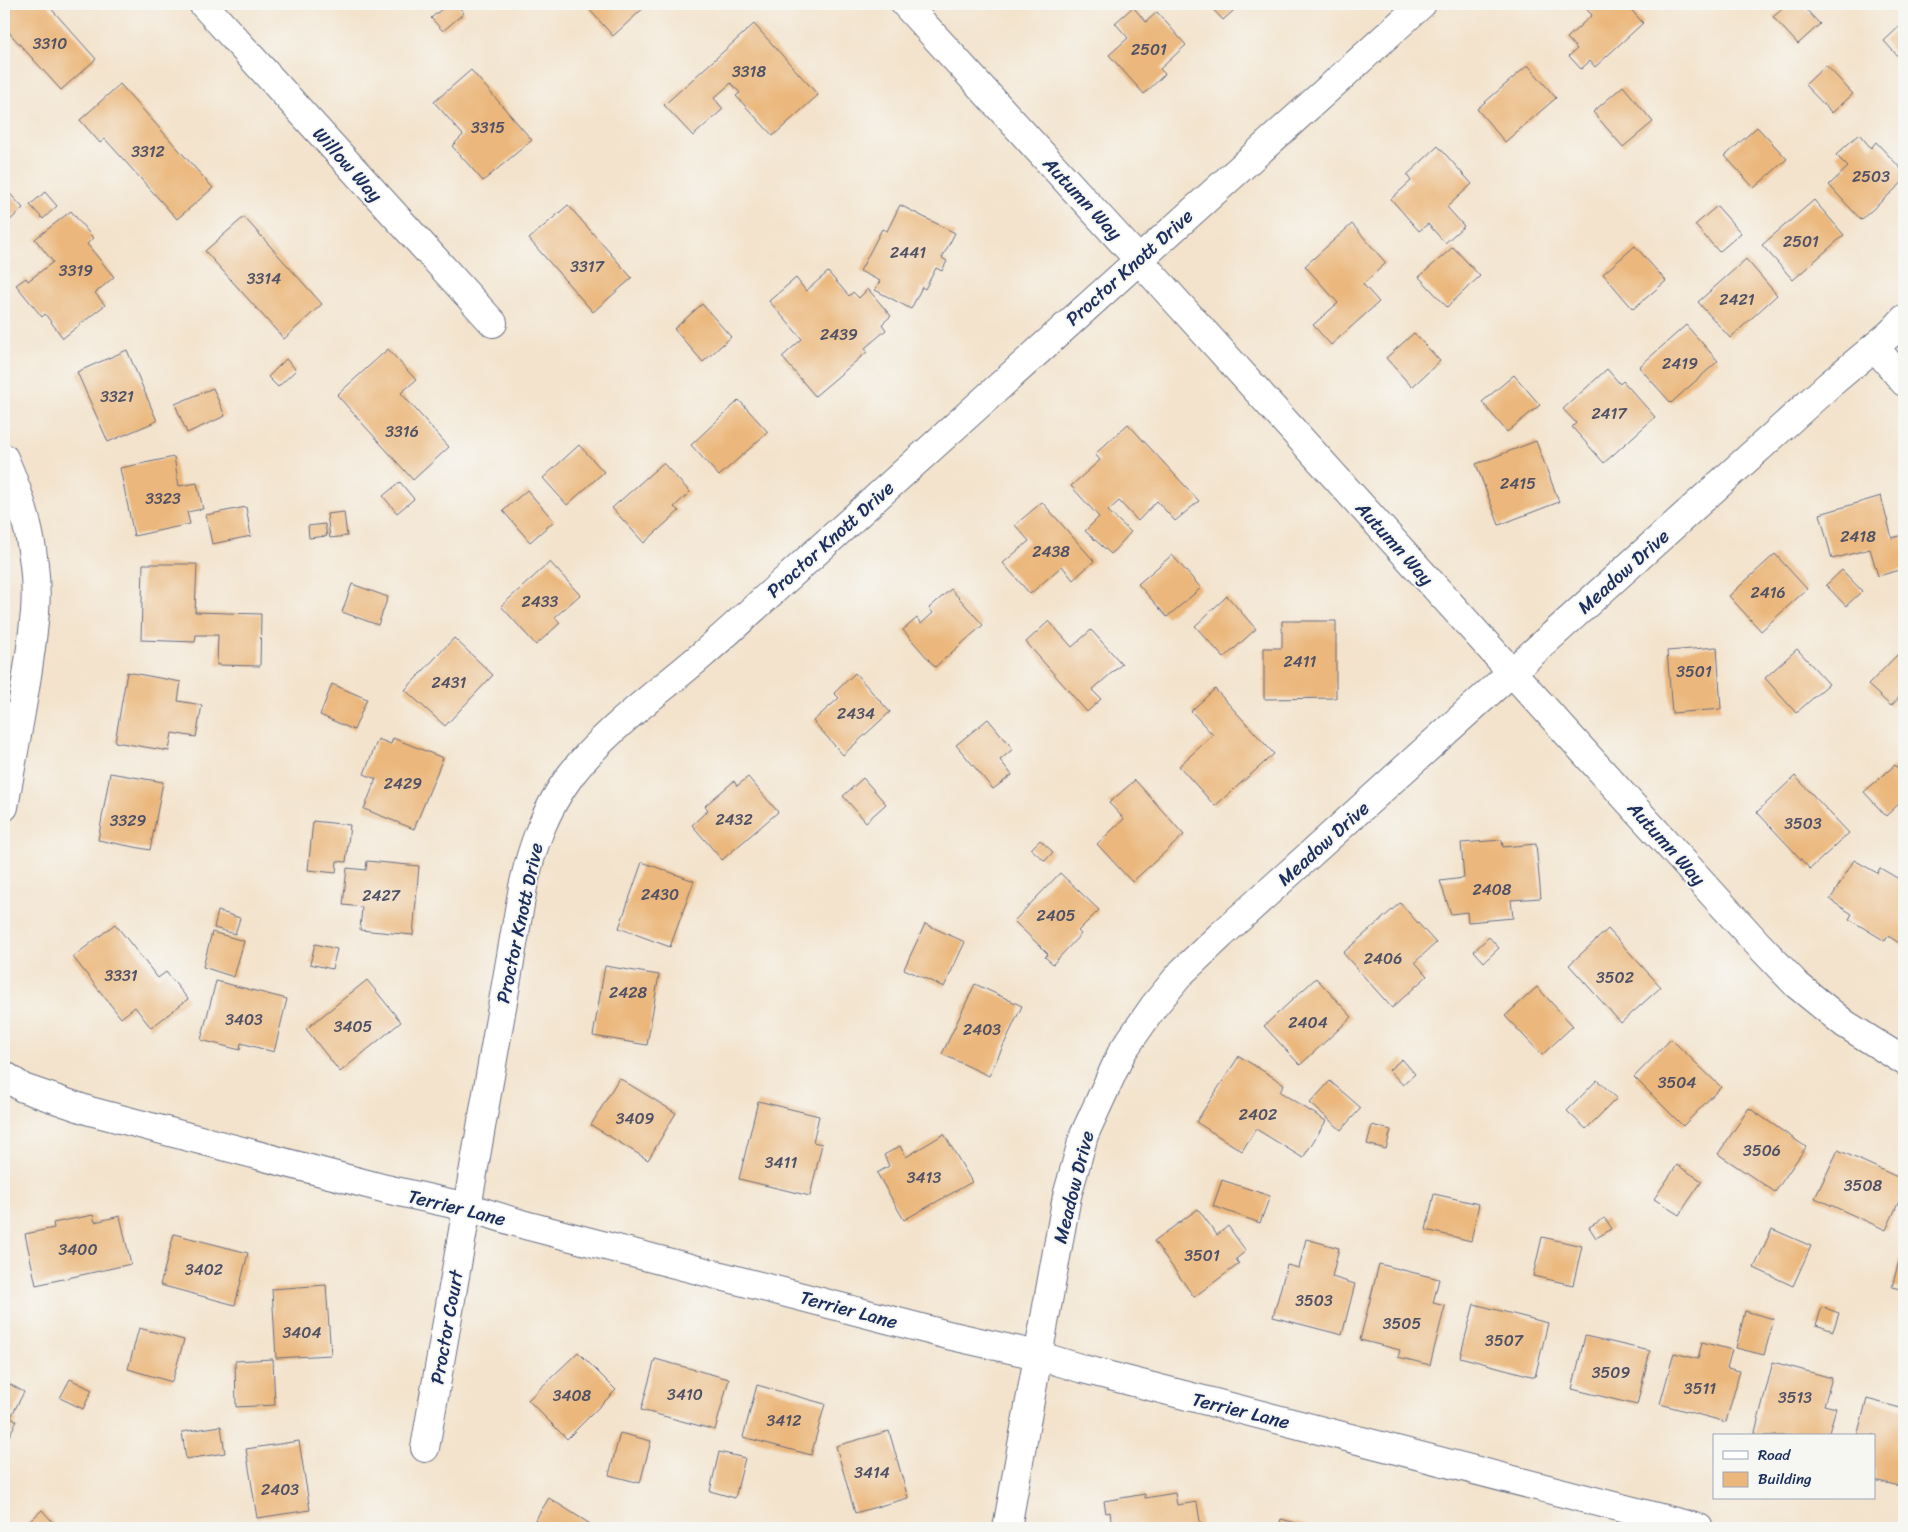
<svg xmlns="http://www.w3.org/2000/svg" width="1908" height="1532" viewBox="0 0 1908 1532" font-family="Sriracha,sans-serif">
	<rect width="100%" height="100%" fill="#f6f6f2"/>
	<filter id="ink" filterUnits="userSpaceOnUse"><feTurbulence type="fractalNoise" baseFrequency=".02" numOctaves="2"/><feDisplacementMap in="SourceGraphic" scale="10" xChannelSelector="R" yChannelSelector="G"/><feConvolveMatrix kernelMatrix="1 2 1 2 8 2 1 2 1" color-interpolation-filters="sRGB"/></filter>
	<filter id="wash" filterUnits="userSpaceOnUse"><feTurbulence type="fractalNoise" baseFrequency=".0096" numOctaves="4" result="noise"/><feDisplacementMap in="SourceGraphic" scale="20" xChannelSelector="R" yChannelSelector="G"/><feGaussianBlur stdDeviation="1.12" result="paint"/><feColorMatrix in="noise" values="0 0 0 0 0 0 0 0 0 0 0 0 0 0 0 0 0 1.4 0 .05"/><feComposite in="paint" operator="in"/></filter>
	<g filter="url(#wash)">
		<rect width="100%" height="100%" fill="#f3e3cc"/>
		<g id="blocks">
			<g fill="#ebb77c">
				<polygon points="4,4 47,4 96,59 61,90 4,27"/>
				<polygon points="448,4 456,4 464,13 443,31 431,18"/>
				<polygon points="592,4 648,4 613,36 588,8"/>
				<polygon points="1208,4 1241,4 1223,20"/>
				<polygon points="1593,4 1626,4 1643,23 1595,67 1590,61 1581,69 1569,56 1577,49 1567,38 1592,15 1587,10"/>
				<polygon points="1788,4 1801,4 1820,24 1798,44 1773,17"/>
				<polygon points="1133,7 1146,22 1157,12 1186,45 1160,69 1165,74 1144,94 1109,55 1128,38 1115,23"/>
				<polygon points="1904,22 1904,63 1884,41"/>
				<polygon points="754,24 818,95 773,136 736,96 740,93 731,83 714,98 723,109 693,136 664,105"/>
				<polygon points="1528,65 1556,98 1505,142 1477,109"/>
				<polygon points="1826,65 1853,94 1832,113 1805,85"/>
				<polygon points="471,70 532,140 483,181 452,146 463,135 434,102"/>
				<polygon points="120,84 213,188 177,219 105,139 100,143 80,120"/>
				<polygon points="1623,86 1653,122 1623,147 1593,112"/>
				<polygon points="1757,127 1787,159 1754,188 1725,156"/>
				<polygon points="1859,134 1871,148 1876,142 1904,172 1904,181 1861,220 1829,185 1848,167 1836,155"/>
				<polygon points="1438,146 1472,184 1447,207 1464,226 1445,243 1428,224 1419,231 1391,199 1411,181 1407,175"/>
				<polygon points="4,187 23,208 4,226"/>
				<polygon points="45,192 57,206 43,219 30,205"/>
				<polygon points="1814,200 1844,235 1793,280 1762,245"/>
				<polygon points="568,205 632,278 593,312 529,239"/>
				<polygon points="900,205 955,233 942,258 947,261 942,271 936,268 925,289 922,287 911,309 875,290 880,281 860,271 882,229 887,231"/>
				<polygon points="1717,206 1741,233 1719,252 1695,225"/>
				<polygon points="71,211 93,238 87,244 114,277 95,293 105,305 63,338 45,314 42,317 16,285 26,278 28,281 53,262 35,239"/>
				<polygon points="244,217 322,304 284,339 205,251"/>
				<polygon points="1352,224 1386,263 1363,284 1379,302 1331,345 1313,325 1338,303 1305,266"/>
				<polygon points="1635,246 1666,281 1633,309 1603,274"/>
				<polygon points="1453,247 1480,276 1447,307 1419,277"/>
				<polygon points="1746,259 1777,295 1730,338 1698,302"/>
				<polygon points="828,272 849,296 853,292 859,298 868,289 891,316 882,324 886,330 865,348 867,352 815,396 782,357 802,339 769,301 796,278 806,291"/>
				<polygon points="702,304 731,337 703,362 674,329"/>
				<polygon points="1686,325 1718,361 1671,403 1639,367"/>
				<polygon points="1414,333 1440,361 1412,387 1386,358"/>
				<polygon points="388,349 416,380 401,393 449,447 413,480 337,395"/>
				<polygon points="127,350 157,421 108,442 77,372"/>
				<polygon points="286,359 296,370 278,387 268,377"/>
				<polygon points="1607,369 1620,384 1623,381 1655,417 1604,463 1572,427 1576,423 1563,409"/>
				<polygon points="1514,375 1540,405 1507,432 1482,402"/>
				<polygon points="213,388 225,416 187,433 175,404"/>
				<polygon points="739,400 768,432 719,476 691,445"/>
				<polygon points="1128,424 1199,501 1175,521 1157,501 1138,521 1119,501 1108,511 1131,532 1111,554 1085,531 1099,517 1071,486 1100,460 1095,454"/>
				<polygon points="1536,441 1559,502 1499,525 1476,464"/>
				<polygon points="579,445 604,472 567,505 543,478"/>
				<polygon points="174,457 179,486 197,483 203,509 187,512 190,524 134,536 120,468"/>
				<polygon points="663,463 690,492 674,507 679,511 644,543 612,508"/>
				<polygon points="400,482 414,499 397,513 383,496"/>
				<polygon points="527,490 554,521 530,542 503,511"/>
				<polygon points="1881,496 1892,538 1902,535 1904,541 1904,569 1878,576 1870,549 1832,559 1820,514"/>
				<polygon points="1042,502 1094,561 1073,580 1062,566 1030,594 1003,563 1029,541 1015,525"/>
				<polygon points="246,507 251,536 212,544 206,515"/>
				<polygon points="344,512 347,536 330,538 327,514"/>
				<polygon points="325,524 327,536 309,538 308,526"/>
				<polygon points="1775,554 1807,589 1761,631 1729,596"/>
				<polygon points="1172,555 1201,588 1167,617 1138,584"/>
				<polygon points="550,562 580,595 555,617 560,623 536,645 501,606"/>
				<polygon points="143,564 197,564 195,612 261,614 260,666 217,665 218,635 196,635 195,642 141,640"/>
				<polygon points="1842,570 1862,591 1846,606 1826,585"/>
				<polygon points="352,584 388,597 378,625 342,612"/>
				<polygon points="951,589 983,625 935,667 903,630 917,618 921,624 933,613 929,608"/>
				<polygon points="1227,596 1256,629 1224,658 1195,626"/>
				<polygon points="1049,621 1072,647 1091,630 1122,664 1092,690 1101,699 1087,712 1026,642"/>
				<polygon points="1282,621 1336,621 1336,698 1264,699 1264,648 1282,648"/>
				<polygon points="454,638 493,675 445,726 405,690"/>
				<polygon points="1717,647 1721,709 1672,713 1667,651"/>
				<polygon points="1797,649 1829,684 1796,713 1765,678"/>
				<polygon points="1897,655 1904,663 1904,692 1891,706 1868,685"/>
				<polygon points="127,672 181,682 178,701 202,705 196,737 172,733 169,751 115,742"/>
				<polygon points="855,673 890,712 843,755 813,721 839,698 834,693"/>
				<polygon points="332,684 367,699 354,730 320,715"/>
				<polygon points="1215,689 1274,754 1215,806 1179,766 1213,735 1191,711"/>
				<polygon points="988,719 1013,749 1000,760 1012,775 993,789 956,745"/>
				<polygon points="393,738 443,758 414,829 364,809 376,779 364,774 378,739 391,744"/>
				<polygon points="1895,765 1904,775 1904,799 1886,816 1864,792"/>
				<polygon points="110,773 163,782 150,850 98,840"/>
				<polygon points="1795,776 1849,833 1810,869 1757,812"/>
				<polygon points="748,777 778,812 722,860 692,825 708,810 705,806 707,804 734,781 737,786"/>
				<polygon points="863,778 886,804 866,822 843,796"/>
				<polygon points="1135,780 1184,835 1132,882 1097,844 1124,819 1109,803"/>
				<polygon points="313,821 350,825 346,862 337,861 336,873 308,870"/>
				<polygon points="1040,840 1053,852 1045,861 1031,849"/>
				<polygon points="1502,840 1503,847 1536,844 1541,898 1511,900 1513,918 1468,922 1467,912 1451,914 1440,881 1464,878 1461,843"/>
				<polygon points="1854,860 1877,873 1880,868 1904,882 1904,946 1888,936 1885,941 1849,919 1852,914 1830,900"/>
				<polygon points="367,861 419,866 413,935 360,930 362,907 343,905 347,868 366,870"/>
				<polygon points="642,862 694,881 670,947 619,928"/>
				<polygon points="1060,873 1099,910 1078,931 1081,934 1053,964 1045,957 1048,954 1014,921"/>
				<polygon points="1400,903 1436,943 1415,962 1427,976 1392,1008 1343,953"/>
				<polygon points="218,911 240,918 235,934 214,928"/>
				<polygon points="115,924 158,978 166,972 188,999 151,1028 135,1007 121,1018 73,957"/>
				<polygon points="925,924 965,942 944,987 904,969"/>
				<polygon points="1608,929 1661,987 1621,1023 1569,965"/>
				<polygon points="212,932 244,941 234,977 203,967"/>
				<polygon points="1489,937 1499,948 1484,962 1474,951"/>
				<polygon points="315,944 337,949 332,969 310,964"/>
				<polygon points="605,966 659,975 647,1045 593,1036"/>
				<polygon points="1316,978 1352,1017 1300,1065 1264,1026"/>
				<polygon points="367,980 401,1022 340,1072 306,1029"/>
				<polygon points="216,981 287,999 274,1052 241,1043 240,1050 201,1040"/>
				<polygon points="975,984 1022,1006 989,1076 942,1054"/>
				<polygon points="1537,987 1573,1026 1542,1055 1505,1016"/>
				<polygon points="1671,1039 1721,1087 1683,1126 1634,1077"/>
				<polygon points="1239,1056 1284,1084 1280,1092 1326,1121 1303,1158 1256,1129 1242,1151 1196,1122"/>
				<polygon points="1402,1059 1415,1074 1403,1085 1389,1070"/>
				<polygon points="619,1078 676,1113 648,1160 591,1125"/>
				<polygon points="1597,1080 1617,1098 1586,1129 1567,1111"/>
				<polygon points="1330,1081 1361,1108 1341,1130 1310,1103"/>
				<polygon points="758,1101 819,1116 813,1142 822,1144 810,1196 739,1179"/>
				<polygon points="1749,1108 1806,1147 1775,1192 1718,1154"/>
				<polygon points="1372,1125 1391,1130 1386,1149 1367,1144"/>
				<polygon points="944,1134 972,1182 904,1220 877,1173 889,1166 884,1155 900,1146 906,1157"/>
				<polygon points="1838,1150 1904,1180 1904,1190 1886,1230 1815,1198"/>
				<polygon points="1677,1165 1702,1181 1679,1215 1654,1199"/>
				<polygon points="1222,1180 1270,1196 1260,1223 1213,1206"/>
				<polygon points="1434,1194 1479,1204 1471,1241 1426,1230"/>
				<polygon points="1198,1209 1217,1235 1228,1226 1246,1251 1236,1259 1239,1264 1194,1297 1154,1241"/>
				<polygon points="93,1215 95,1222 120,1216 131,1264 36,1285 25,1234 54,1228 53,1223"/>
				<polygon points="1605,1218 1612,1229 1596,1238 1589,1227"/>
				<polygon points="1772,1229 1811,1246 1793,1286 1754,1268"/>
				<polygon points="174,1234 248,1253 235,1305 160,1285"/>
				<polygon points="1542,1237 1582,1246 1573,1285 1533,1276"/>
				<polygon points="1306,1239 1339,1248 1332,1277 1355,1284 1342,1335 1273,1317 1287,1265 1299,1268"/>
				<polygon points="1904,1242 1904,1290 1892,1287"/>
				<polygon points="1379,1264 1439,1279 1433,1303 1445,1306 1430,1365 1398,1357 1400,1350 1360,1340"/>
				<polygon points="326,1285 331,1355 276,1358 272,1289"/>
				<polygon points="1474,1304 1548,1323 1535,1377 1460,1357"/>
				<polygon points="1822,1307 1839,1313 1833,1331 1816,1325"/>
				<polygon points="1745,1311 1774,1319 1764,1355 1736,1348"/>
				<polygon points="139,1328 184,1340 172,1382 128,1369"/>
				<polygon points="1585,1336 1650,1351 1637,1405 1572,1389"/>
				<polygon points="1702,1342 1732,1350 1727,1368 1740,1371 1726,1422 1660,1404 1674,1353 1698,1359"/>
				<polygon points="578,1352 616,1390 567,1439 528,1400"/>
				<polygon points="273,1359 275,1405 236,1407 235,1361"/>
				<polygon points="655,1359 729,1379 715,1430 641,1410"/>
				<polygon points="1773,1362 1832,1378 1824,1405 1836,1408 1828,1436 1754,1436"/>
				<polygon points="70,1379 92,1390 83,1409 60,1398"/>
				<polygon points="4,1381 24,1392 11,1417 17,1421 4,1445"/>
				<polygon points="757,1385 825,1404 811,1455 743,1437"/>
				<polygon points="1867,1399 1904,1409 1904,1487 1874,1480 1874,1436 1857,1436"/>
				<polygon points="221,1426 225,1453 186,1459 182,1432"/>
				<polygon points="889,1431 908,1498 855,1513 836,1446"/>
				<polygon points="620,1433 651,1441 640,1483 609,1475"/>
				<polygon points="299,1441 310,1510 257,1518 246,1449"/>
				<polygon points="719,1452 745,1458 735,1498 710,1491"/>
				<polygon points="1175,1493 1177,1505 1197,1502 1201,1528 1112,1528 1110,1512 1106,1513 1104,1501 1145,1494 1145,1498"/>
				<polygon points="549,1498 595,1527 594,1528 530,1528"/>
				<polygon points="42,1510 58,1528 22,1528"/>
				<polygon points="1281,1519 1315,1528 1278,1528"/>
			</g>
		</g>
	</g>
	<g filter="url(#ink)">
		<use href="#blocks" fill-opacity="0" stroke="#676e84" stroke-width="1"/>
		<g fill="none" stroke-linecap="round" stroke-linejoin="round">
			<defs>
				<g id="street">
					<polyline points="203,4 493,323"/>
					<polyline points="905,4 1138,259 1756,942 1797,985 1845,1024 1904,1061"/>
					<polyline points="1875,347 1904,382"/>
					<path d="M4,458C25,505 39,560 35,612C29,677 15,743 4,807"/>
					<polyline points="4,1075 23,1088 90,1111 386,1189 467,1207 525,1225 948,1335 1037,1355 1083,1369 1699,1528"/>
					<path d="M425,1448L523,887C532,846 545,810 570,776C605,730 658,693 702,655C743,619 784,581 825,544C1023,363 1222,183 1422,4"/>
					<polyline points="1007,1528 1067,1196 1084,1135 1122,1052 1154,1006 1182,972 1221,935 1829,385 1891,333 1904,319"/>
				</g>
			</defs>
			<use href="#street" stroke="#676e84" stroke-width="30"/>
			<use href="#street" stroke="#fff" stroke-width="28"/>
		</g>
	</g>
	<g text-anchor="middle" stroke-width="4" stroke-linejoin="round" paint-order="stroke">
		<g font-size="16" fill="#4f5166">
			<text x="50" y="49">3310</text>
			<text x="1149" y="55">2501</text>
			<text x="749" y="77">3318</text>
			<text x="488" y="133">3315</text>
			<text x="148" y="157">3312</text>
			<text x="1871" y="182">2503</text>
			<text x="1801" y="247">2501</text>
			<text x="908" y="258">2441</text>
			<text x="587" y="272">3317</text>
			<text x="76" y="276">3319</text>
			<text x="264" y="284">3314</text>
			<text x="1737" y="305">2421</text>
			<text x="839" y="340">2439</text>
			<text x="1680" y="369">2419</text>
			<text x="117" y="402">3321</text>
			<text x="1609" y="419">2417</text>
			<text x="402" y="437">3316</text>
			<text x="1518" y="489">2415</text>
			<text x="163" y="504">3323</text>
			<text x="1858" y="542">2418</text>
			<text x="1051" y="557">2438</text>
			<text x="1768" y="598">2416</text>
			<text x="540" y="607">2433</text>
			<text x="1300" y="667">2411</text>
			<text x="1694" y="677">3501</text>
			<text x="449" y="688">2431</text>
			<text x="856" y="719">2434</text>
			<text x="403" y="789">2429</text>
			<text x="734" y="825">2432</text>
			<text x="128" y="826">3329</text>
			<text x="1803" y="829">3503</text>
			<text x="1492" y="895">2408</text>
			<text x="660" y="900">2430</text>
			<text x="381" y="901">2427</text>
			<text x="1056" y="921">2405</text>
			<text x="1383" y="964">2406</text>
			<text x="121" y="981">3331</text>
			<text x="1615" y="983">3502</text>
			<text x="628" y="998">2428</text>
			<text x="244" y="1025">3403</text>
			<text x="1308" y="1028">2404</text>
			<text x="353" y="1032">3405</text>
			<text x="982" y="1035">2403</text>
			<text x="1677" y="1088">3504</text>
			<text x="1258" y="1120">2402</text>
			<text x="635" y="1124">3409</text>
			<text x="1762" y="1156">3506</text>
			<text x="781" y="1168">3411</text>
			<text x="924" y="1183">3413</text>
			<text x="1863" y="1191">3508</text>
			<text x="78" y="1255">3400</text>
			<text x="1202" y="1261">3501</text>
			<text x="204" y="1275">3402</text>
			<text x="1314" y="1306">3503</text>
			<text x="1402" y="1329">3505</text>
			<text x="302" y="1338">3404</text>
			<text x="1504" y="1346">3507</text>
			<text x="1611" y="1378">3509</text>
			<text x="1700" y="1394">3511</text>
			<text x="685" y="1400">3410</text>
			<text x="572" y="1401">3408</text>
			<text x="1795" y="1403">3513</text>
			<text x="784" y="1426">3412</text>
			<text x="872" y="1478">3414</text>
			<text x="280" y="1495">2403</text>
		</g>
		<g font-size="19" fill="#1b2f5e" stroke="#f6f6f2">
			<text transform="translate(348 164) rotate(48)" y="7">Willow Way</text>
			<text transform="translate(1083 198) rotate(47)" y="7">Autumn Way</text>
			<text transform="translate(1129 267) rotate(-42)" y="7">Proctor Knott Drive</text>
			<text transform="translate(830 539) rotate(-42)" y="7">Proctor Knott Drive</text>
			<text transform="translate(1395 543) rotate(48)" y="7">Autumn Way</text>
			<text transform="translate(1623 571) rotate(-42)" y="7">Meadow Drive</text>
			<text transform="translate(1323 843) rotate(-42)" y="7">Meadow Drive</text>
			<text transform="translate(1667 843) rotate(48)" y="7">Autumn Way</text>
			<text transform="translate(519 923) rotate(-78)" y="7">Proctor Knott Drive</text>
			<text transform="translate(1073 1187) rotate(-76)" y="7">Meadow Drive</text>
			<text transform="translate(457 1207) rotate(14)" y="7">Terrier Lane</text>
			<text transform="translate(849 1309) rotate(15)" y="7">Terrier Lane</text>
			<text transform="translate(446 1327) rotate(-80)" y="7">Proctor Court</text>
			<text transform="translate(1241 1410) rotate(14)" y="7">Terrier Lane</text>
		</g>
	</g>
	<rect width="1908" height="1532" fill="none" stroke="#f6f6f2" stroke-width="20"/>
	<rect x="1713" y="1434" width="162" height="65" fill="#f6f6f2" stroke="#9ea6b7"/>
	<rect x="1723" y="1451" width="25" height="8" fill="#ffffff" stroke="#9ea6b7"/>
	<text x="1758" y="1460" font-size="15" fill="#1b2f5e">Road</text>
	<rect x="1723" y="1472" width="25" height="15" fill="#ebb77c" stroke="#9ea6b7"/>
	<text x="1758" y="1484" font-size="15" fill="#1b2f5e">Building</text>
</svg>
